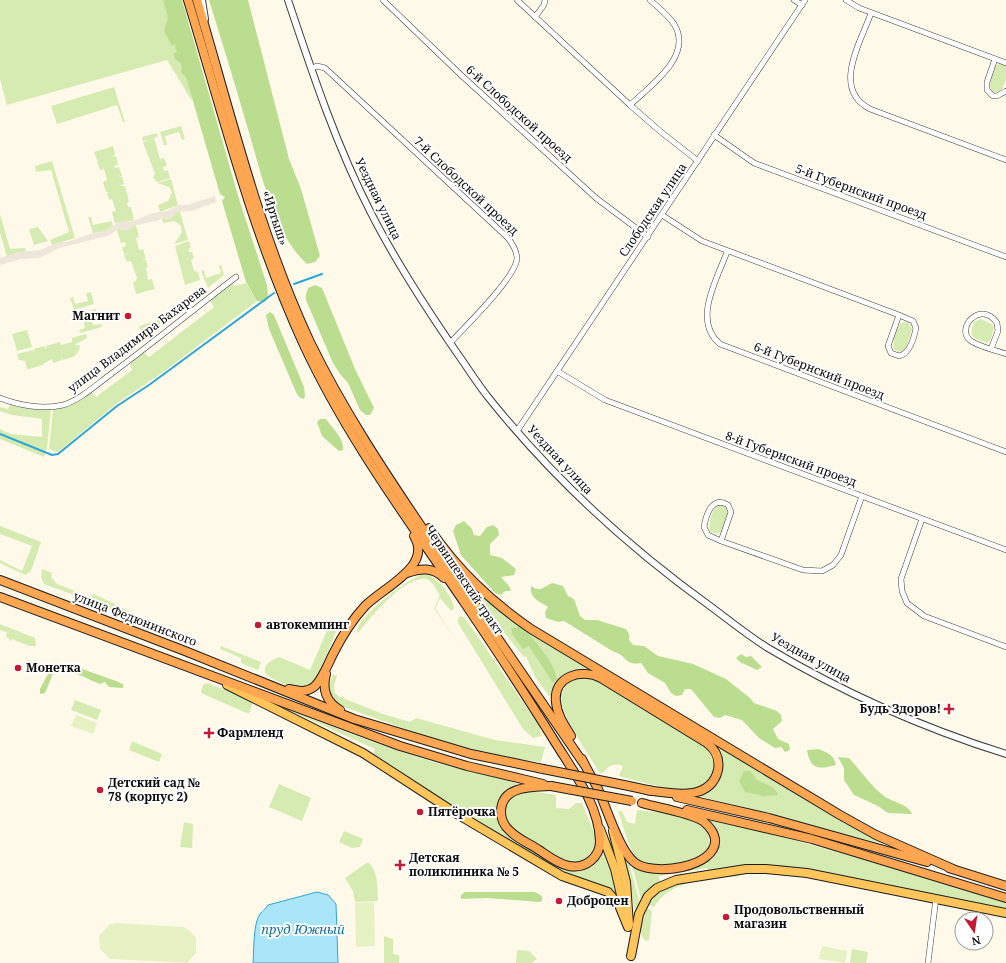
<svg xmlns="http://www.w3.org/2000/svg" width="1006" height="963" viewBox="0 0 1006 963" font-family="'Noto Serif',serif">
	<rect width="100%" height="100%" fill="#fff9ea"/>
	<g fill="#d6ebb1">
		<polygon points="0,0 180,0 192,101 167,60 7,105 0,79"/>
		<polygon points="1000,63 1006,65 1006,79 1001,92 993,93 989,86 995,67"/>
		<polygon points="114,87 125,122 123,122 117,105 57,124 51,106"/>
		<polygon points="181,126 185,139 182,140 179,132 165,136 167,145 164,145 160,132"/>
		<polygon points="157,133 158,136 154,138 160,159 164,158 167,166 163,167 164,171 168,170 170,178 157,182 153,177 155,174 143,142 150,139 143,141 142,137"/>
		<path d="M113,146L115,154L112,157L116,156L118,165L114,166L115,168L119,167L122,176L118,177H122L124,184L120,186H125L129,202L127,203L128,207H131L134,220C128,223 121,220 115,224L112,212L116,211L112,199L109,200L107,193L110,192H106L103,182L107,180L104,169L100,170L97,161L101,159L97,160L94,152Z"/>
		<polygon points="52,161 75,238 52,245 50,240 69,232 51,170 36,172 35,166"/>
		<polygon points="171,179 178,205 160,212 158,205 168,201 172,192 169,187 157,183"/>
		<polygon points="177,212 180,212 188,240 174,244 182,232 181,226 175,221 163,223 162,218 170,219"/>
		<polygon points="0,214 10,249 25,248 26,252 19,252 7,257 0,233"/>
		<polygon points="88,217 91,217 93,225 112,221 113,226 105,231 93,233"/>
		<polygon points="136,225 139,237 136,238 139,250 143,249 146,259 142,260 146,260 148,267 146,268 148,280 152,279 155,289 136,294 133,282 136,281 137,278 131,261 127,262 124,255 128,253 124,254 122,247 126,246 125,242 121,243 117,230 119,228 127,230"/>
		<polygon points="38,227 48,241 34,245 29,229"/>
		<polygon points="189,241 191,248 188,249 189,252 192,252 194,258 191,260 194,271 198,272 200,280 185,285 175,246"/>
		<polygon points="219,265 221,265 224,275 208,288 201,271 204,270 206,278 221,273"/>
		<polygon points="246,283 257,301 166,370 116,404 58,452 49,449 53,410 75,403 92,392 96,397 132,370 130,362 143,352 149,357 214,307 211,303 211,300 232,284 235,286"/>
		<polygon points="91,292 94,304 74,310 70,298 73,297 75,304 88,301 86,293"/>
		<polygon points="96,309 96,312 90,314 93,325 101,324 102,327 80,333 79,330 85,328 82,313"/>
		<polygon points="172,316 157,329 142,333 139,326"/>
		<path d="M981,319L992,324L994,328L990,341L987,343C973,338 968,338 974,322Z"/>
		<path d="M903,322H908L912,329L906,348L902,352L894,350C892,342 896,326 903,322Z"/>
		<polygon points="27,330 32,347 17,351 12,334"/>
		<polygon points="86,334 87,338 74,345 79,345 80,347 77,355 75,351 75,356 63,360 61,355 62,360 53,363 52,359 43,364 43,365 29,369 27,369 25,361 19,360 17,354 33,350 34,353 34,349 44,346 46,349 46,346 60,342 61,345 72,342 72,338"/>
		<polygon points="10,405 31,409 51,410 47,448 44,457 0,439 0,429 11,434 42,437 42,419 12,415 0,411 0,407 8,409"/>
		<path d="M719,504L726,506C729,514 725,529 718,534L710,532C708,524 712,508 719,504Z"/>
		<polygon points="0,526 41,542 31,571 25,575 0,563 0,560 22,571 32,546 0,534"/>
		<polygon points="42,569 52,573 51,577 57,584 90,597 94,594 129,611 127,615 44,584 41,577"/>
		<path d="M424,574C436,575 454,597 454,609L451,611L440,598L435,608L461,649L434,608L440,595C437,591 432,580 426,579C404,576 370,618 358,633L357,632C357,617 409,577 424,574Z"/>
		<path d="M479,594L497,608L593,669C573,665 556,675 551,696H549L535,677L526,656L524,657C515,645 479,604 479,594Z"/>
		<polygon points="460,616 465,618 540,727 541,736 533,738 523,729 458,623 458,618"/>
		<path d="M332,619L339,622V625L315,682C298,692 280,685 265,673C263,664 272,660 279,657L310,670Z"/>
		<polygon points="0,624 35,638 36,646 29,646 12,639 11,641 6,636 7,632 0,630"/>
		<polygon points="221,646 261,662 259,669 257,670 241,663 241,658 220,649"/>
		<path d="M333,674L337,676L334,685L335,693L340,697L383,714L410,722L416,718L495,740L545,747L541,762C473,754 408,730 344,707C329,700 327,689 333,674Z"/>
		<path d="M579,677L595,679L701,742C710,750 718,757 714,770C711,780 705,787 695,790C681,794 635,780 619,776L623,766C614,763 608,765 603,773L599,772C590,756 562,717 561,700C561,688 569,681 579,677Z"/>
		<polygon points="207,683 253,701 249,714 203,694 201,692 203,685"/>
		<polygon points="75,700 101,710 97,720 71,710"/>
		<path d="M273,703C324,724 376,744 430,761C460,770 491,775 521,785L504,793L499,822L568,870C588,872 599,862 603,844L618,897C604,882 578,881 560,871C496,834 434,795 373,753L375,749Z"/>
		<polygon points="132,741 162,754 159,762 129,750"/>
		<path d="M713,742L895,847L698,796C719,786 731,760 713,742Z"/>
		<polygon points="279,784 311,798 302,821 269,807"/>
		<path d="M530,791L556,795V808L569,809L576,803H582L597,840L595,851L583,863H565L510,827C499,806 507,794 530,791Z"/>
		<path d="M637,810C660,813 720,814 708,851C695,861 653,874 638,860C629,851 623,824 618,811H622L627,822L635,824Z"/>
		<path d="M710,820C810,841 908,873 1006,903V910L806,869L749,864L708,870L707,868L659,876L660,882L641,900L632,865C645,876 660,873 676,871C698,868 730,860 716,829C715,826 711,822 710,820Z"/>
		<polygon points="184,822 193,824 192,848 180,847"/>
		<polygon points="344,831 363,839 360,847 352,848 339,842"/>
		<polygon points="623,854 629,863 640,903 636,915"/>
		<path d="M368,862C379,873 377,887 378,901L355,902L353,891L345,878Z"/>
		<path d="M737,874L740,876C709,880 672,878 654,907L647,904L654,894L671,884Z"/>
		<path d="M645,907L652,911L649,940L646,941C637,934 642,917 645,907Z"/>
		<polygon points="384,936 393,939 393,954 399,955 399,963 384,963"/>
		<polygon points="852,949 868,952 866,963 850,963"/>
		<polygon points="517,950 529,951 537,959 532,963 516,963"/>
	</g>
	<g fill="#bbdd90">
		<polygon points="163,0 182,0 239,199 267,285 268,298 265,302 257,301 246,282 222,201 225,197 220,194 186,77 181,73 182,67 180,62 175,60 174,53 177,52 175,44 172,46 164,31 168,18"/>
		<path d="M209,0H248L289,159L301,189L320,256L315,262L307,264C272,232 261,170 247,126C235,84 222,42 209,0Z"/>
		<polygon points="315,285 322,288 355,369 374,408 370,415 366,415 360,410 348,383 340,374 333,363 306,300 306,294 308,288"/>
		<polygon points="270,312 273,314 276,320 304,387 305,396 304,399 299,397 296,392 269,329 266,315"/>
		<path d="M320,419H326C333,429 344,438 343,450L339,451L322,436L317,422Z"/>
		<polygon points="464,521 472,529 474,535 480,536 487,527 493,525 498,529 499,535 490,544 490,555 502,558 516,569 514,575 501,577 509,586 511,591 505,591 501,595 495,593 461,555 453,531 456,525"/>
		<path d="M552,583L563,586L568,596L574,599L580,616L585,620H597L626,629L629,634V640L633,645L644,646L658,656L693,664L726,679L750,698L754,703L777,711L781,715L782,721L773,729L778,739L789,744L790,750L785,752L781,747L775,748L759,738L742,720L725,715L720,718L714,717L691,689H685L682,695L676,696L671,693L665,683L648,673L641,663C624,666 627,655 614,652L564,621L558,622L546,618L545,612L548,607C539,601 529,598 531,586L536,589H541Z"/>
		<path d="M523,627C535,642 553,659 557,679L553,683L529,646L523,649L512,634L511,628Z"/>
		<polygon points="741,654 746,657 751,656 762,667 757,670 740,662 736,658"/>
		<path d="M55,663L71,665L116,681L123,684V688L109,687L105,682L100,684C92,681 83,676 74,673C68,671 62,669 56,667L45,693L40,694V689L49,672L48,669L51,664Z"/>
		<path d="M819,749C828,753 834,755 836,765C818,770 810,769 807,750Z"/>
		<path d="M838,757L849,758C861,771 870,785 884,796C893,803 907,803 912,814L888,813L878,806L854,795L844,780V768Z"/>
		<path d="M744,771H750C752,773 754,776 756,779C763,785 775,784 778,795L763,796L745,792L739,781Z"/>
		<polygon points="465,892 535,892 542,896 542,901 539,902 487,898 461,899 461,895"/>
	</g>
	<g fill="#e7f2c4">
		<polygon points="76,715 97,723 93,734 71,726"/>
		<polygon points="374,902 375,946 356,947 355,903"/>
		<polygon points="117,923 184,927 191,932 196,938 196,953 187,963 110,959 100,949 99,936 110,924"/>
		<polygon points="822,946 847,951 845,963 819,959"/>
	</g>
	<polygon fill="#eee7d9" points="215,196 216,202 192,211 177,212 170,219 162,218 157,221 136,225 127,231 119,229 107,236 59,248 39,258 21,259 0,265 0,258 19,252 40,250 59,242 67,242 93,233 105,231 119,222 130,222 153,213 167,211 178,205 187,205"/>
	<path fill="#abe5fa" stroke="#2da5d6" d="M317,892L328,895L336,904L338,963H253C254,952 253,923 260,914C262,911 265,910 268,905Z"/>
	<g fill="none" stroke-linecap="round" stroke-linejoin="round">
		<g stroke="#2da5d6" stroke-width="2">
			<polyline points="294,284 322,274"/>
			<polyline points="0,434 52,455 58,454 117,406 149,385 274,293"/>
		</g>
		<defs>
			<g id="minor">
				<polyline points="383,0 461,75 596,198 648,237"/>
				<polyline points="517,0 630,105 661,132 698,161"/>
				<polyline points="794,0 802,5"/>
				<polyline points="846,0 859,8 1006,63"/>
				<path d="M871,13C861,42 831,89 870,109L1006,160"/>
				<polyline points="535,17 544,5 545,0"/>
				<polyline points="995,59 987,82 987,90 993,96 997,96 1006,91"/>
				<path d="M312,68L317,66L325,68L507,237C512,243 517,250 517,259C515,278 465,327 450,343"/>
				<path d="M630,105C650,86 694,56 674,24C668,15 658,7 650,0"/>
				<polyline points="714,135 754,163 1006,257"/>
				<path d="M662,215L702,241L899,315L888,346L891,353L899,356C910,354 914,338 916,328L913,321L899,315"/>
				<path d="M727,252C717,279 692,321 720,344L1006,452"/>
				<path d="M991,349L998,331L997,323C981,299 954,329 971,341C980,347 995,350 1006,354"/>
				<polyline points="557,371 605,400 1006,550"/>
				<path d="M0,398C18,405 43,410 63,405C80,400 96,385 111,374C153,343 194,309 236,277"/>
				<polyline points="517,431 805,0"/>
				<polyline points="922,519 901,579 902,591 907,603 924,616 1006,647"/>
				<path d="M721,541L708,535L704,527C706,515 712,495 728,505L731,512L721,541L803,570L822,571L833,565L841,555L862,496"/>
				<polyline points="928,963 936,898"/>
			</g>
			<g id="tertiary">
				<polyline points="202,0 205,19"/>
				<path d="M288,0C312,72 336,145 371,213C396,262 426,308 457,353C467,367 477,383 488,397C552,477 628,547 710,606C729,620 747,635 768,648C842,692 923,728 1006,754"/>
			</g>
			<g id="primary">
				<polyline points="227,685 363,753 457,814 562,876 608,892 619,905 628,927"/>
				<polyline points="600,829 615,869 624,908"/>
				<polyline points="613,831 626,882 629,924"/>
				<polyline points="631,956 639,914 648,896 657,888 676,880 746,869 766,869 807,873 1006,913"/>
			</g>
			<g id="trunk">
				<path d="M188,0C223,115 253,234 303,343C346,436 407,518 464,602C495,648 526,695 555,742C573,771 599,805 600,841C600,857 586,869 569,866C558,864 548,856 539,850C530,844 518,839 510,831C504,826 501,819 501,811C502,785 533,787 551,786"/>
				<path d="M197,0C231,115 259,233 310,342C343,410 385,473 427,535C479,612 532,688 584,764"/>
				<path d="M429,528C458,570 489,600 531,629L840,815L876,835L953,869"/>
				<path d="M407,573C421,568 433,567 444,578"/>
				<polyline points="0,580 185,651 354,719 471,754 543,769"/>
				<polyline points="0,597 400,746 467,766 543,784"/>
				<path d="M326,674C322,689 326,702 340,710"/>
				<path d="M289,689C298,691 307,693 315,686C323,678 328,664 333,654C342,636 352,620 365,606C384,587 433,566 414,536"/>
				<path d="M571,736C565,726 557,715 556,702C553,676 582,668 601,678L707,743C716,750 720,758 718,770C710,803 671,793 646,790"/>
				<path d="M582,759C587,770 593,779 598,789C607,809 619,849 634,862C651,877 718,868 715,839C714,831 709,826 703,821C688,812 659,808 642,803"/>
				<polyline points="624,785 652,791"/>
				<polyline points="677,797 769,818 927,862"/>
				<polyline points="687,810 812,839 1006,898"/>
				<polyline points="949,868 1006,886"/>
			</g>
		</defs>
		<use href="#minor" stroke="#3e3e3e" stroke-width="6"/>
		<use href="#tertiary" stroke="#3e3e3e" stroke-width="8"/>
		<use href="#primary" stroke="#1c1c1c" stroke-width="10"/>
		<use href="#trunk" stroke="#1c1c1c" stroke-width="10"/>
		<use href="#minor" stroke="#fff" stroke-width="5"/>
		<use href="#tertiary" stroke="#fff" stroke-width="6"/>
		<use href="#primary" stroke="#ffc55a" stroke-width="8"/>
		<use href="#trunk" stroke="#fea652" stroke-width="8"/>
		<defs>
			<g id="trunk-bridge">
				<polyline points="543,769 624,785"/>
				<polyline points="551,786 632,801"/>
			</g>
		</defs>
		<use href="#trunk-bridge" stroke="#1c1c1c" stroke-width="10" stroke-linecap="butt"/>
		<use href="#trunk-bridge" stroke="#fea652" stroke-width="8"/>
	</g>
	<g fill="#c41b35" stroke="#fff" stroke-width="1.5">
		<circle cx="128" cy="316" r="4"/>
		<circle cx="258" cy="625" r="4"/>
		<circle cx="18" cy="668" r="4"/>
		<path d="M947 703h4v4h4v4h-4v4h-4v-4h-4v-4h4z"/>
		<path d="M207 727h4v4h4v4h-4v4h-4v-4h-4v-4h4z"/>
		<circle cx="100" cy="790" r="4"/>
		<circle cx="420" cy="812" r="4"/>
		<path d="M398 859h4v4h4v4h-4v4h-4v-4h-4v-4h4z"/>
		<circle cx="559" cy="901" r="4"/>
		<circle cx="726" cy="917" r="4"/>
	</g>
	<g text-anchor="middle" stroke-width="4" stroke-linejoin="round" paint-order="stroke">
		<g font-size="12" fill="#0b0b0b" stroke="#fff">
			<text transform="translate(519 114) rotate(42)" y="4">6-й Слободской проезд</text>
			<text transform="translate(466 186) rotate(43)" y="4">7-й Слободской проезд</text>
			<text transform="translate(861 192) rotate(20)" y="4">5-й Губернский проезд</text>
			<text transform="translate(378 199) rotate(64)" y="4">Уездная улица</text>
			<text transform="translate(653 210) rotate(-56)" y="4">Слободская улица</text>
			<text transform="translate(275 218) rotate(72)" y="4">«Иртыш»</text>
			<text transform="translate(137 339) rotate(-37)" y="4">улица Владимира Бахарева</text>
			<text transform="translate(819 371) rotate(21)" y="4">6-й Губернский проезд</text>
			<text transform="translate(791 459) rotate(20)" y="4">8-й Губернский проезд</text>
			<text transform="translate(560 460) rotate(47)" y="4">Уездная улица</text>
			<text transform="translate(464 580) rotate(56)" y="4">Червишевский тракт</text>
			<text transform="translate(135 619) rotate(21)" y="4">улица Федюнинского</text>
			<text transform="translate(811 658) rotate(29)" y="4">Уездная улица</text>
		</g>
		<g font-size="12" font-weight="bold" fill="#0b0b0b" stroke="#fff" text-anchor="start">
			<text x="120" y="320" text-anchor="end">Магнит</text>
			<text x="266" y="629">автокемпинг</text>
			<text x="26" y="672">Монетка</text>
			<text x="941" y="713" text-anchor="end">Будь Здоров!</text>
			<text x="217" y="737">Фармленд</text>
			<text x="108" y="787">Детский сад №<tspan x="108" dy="14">78 (корпус 2)</tspan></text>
			<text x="428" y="816">Пятёрочка</text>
			<text x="409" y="862">Детская<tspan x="409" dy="14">поликлиника № 5</tspan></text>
			<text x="567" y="905">Доброцен</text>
			<text x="734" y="914">Продовольственный<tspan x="734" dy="14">магазин</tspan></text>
		</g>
		<g font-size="13" font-style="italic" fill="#0e73a4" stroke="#fff">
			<text x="303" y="934">пруд Южный</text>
		</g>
	</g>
	<g transform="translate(974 931) rotate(167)"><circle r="19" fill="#ffffff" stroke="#9d9d9d"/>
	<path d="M0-3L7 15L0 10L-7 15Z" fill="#c41b35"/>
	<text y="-6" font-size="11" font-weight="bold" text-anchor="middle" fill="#0b0b0b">N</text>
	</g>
</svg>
